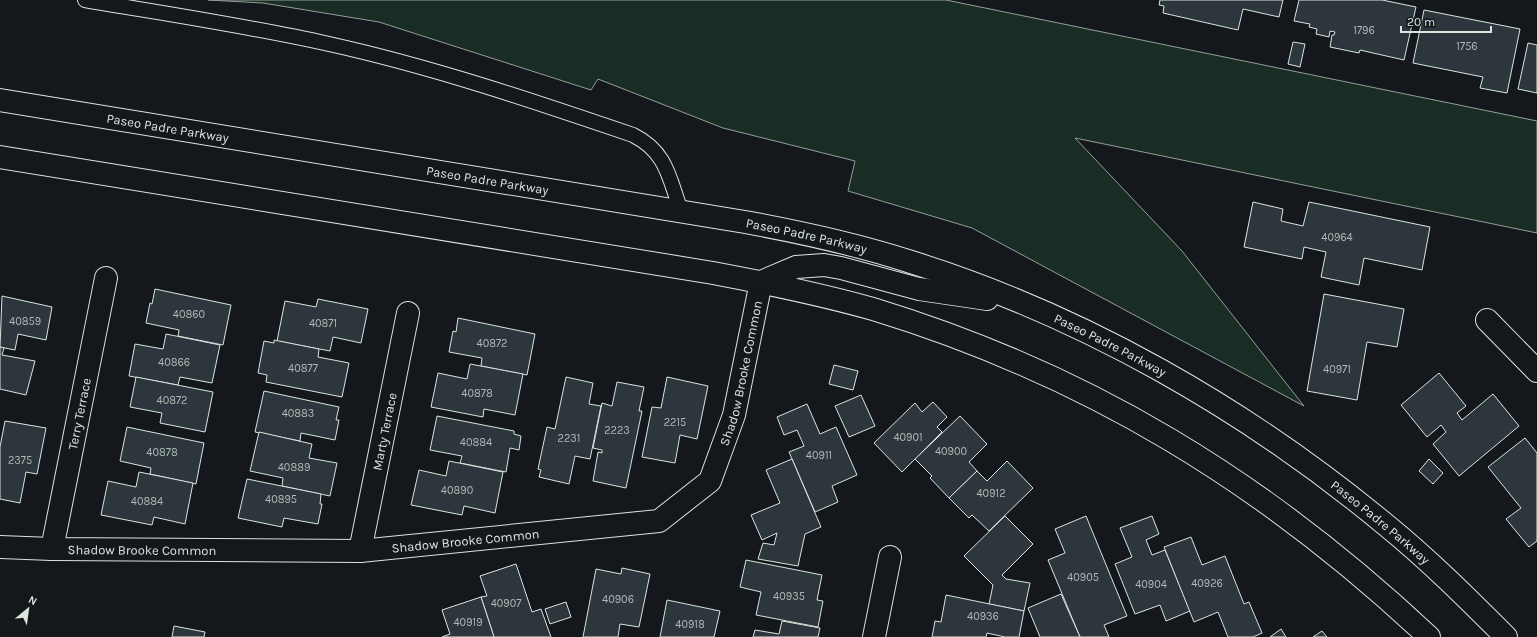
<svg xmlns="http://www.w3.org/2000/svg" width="1537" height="637" viewBox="0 0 1537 637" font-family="Karla,sans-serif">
	<rect width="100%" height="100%" fill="#14181c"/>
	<polygon fill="#1a2d24" stroke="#939e99" points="208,0 946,0 1537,121 1537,233 1075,138 1182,251 1304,406 972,228 848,191 855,161 723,128 598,79 591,90 379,22 263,3"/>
	<g fill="#2c363c" stroke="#d8e6dc">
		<polygon points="1160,0 1283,0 1279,17 1243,9 1238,30 1163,13 1164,6 1159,5"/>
		<polygon points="1299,0 1382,0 1416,7 1404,60 1360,50 1359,53 1330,47 1332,35 1334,35 1335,32 1330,31 1329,37 1316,34 1317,29 1309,27 1310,24 1294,21"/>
		<polygon points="1424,10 1520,29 1507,93 1480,88 1483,77 1413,63"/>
		<polygon points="1293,42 1305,44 1300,67 1288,64"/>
		<polygon points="1528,43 1537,45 1537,93 1518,89"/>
		<polygon points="1253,202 1283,209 1281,221 1303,226 1309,202 1430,227 1422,270 1364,258 1359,285 1321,277 1326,252 1304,247 1302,259 1244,247"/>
		<polygon points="155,289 231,305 223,345 178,336 179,330 146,323 150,303 152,304"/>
		<polygon points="1324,294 1404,309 1397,347 1367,342 1357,400 1307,391"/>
		<polygon points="2,296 52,307 46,340 18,334 15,350 0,347"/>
		<polygon points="318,299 368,309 361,343 333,337 330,351 277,341 285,301 316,307"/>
		<polygon points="458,318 535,334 527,375 481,366 482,358 449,352 453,331 456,332"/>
		<polygon points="166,334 220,345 212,383 180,377 178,385 129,376 135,344 163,349"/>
		<polygon points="274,340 319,349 318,357 349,363 342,397 266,382 267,375 258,373 264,341 274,343"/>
		<polygon points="0,347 4,348 2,355 35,361 26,395 0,389"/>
		<polygon points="470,364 523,374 515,415 484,409 483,417 431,407 438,373 467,379"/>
		<polygon points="834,365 858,371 853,390 829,384"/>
		<polygon points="1439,373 1466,406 1457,413 1462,420 1493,394 1519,426 1459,476 1433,444 1446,432 1441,425 1427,437 1401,405"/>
		<polygon points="136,377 213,392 205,432 160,423 162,413 130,407"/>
		<polygon points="566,377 593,383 589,404 601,406 590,459 575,456 569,484 539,477 541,470 538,469 547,427 555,429"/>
		<polygon points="667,377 708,386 697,439 680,435 675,463 642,457 652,407 661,408"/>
		<polygon points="617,382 644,387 639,411 642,411 626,488 593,481 598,452 602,453 602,450 593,448 602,403 612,406"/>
		<polygon points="264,391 339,407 336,420 339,420 335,440 301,433 300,441 255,432"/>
		<polygon points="861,395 875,426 849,437 835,406"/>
		<polygon points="933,402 947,417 937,427 942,432 902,472 874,443 915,403 922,412"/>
		<polygon points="807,404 820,434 836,427 857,475 832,486 838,502 815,512 789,452 804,446 797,430 784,435 777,417"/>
		<polygon points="437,416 514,431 514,434 521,436 519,450 510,448 506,472 460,463 462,456 430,450"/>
		<polygon points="960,416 987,444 969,462 977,471 949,498 930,478 932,476 915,459"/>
		<polygon points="5,421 46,428 37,474 26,472 20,503 0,499 0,447"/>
		<polygon points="127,427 204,443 196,484 150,474 151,468 120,461"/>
		<polygon points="259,432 312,444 309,458 337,463 330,496 282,486 283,478 250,471"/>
		<polygon points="1525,438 1537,453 1537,541 1529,547 1506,519 1521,508 1488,467"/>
		<polygon points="792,459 821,527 805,534 798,566 758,559 763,543 774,545 777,533 762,540 751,515 780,503 766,470"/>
		<polygon points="1429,459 1443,473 1433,484 1419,471"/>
		<polygon points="449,461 503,472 495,513 464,506 462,515 411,505 419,470 446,476"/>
		<polygon points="1007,461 1033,488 989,531 972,515 969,518 949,498 977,471 987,481"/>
		<polygon points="139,472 193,483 185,524 154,517 152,525 101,515 108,481 136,487"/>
		<polygon points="247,479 321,494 320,504 322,504 318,524 284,518 282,527 238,518"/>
		<polygon points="1005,516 1033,544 1002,575 1006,579 1030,583 1024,611 989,604 993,585 964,556"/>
		<polygon points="1086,516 1127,616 1104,625 1109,637 1080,637 1048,560 1065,553 1055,529"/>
		<polygon points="1152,516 1159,534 1146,540 1152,555 1165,550 1190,611 1166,621 1160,605 1135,614 1115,564 1132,557 1120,528"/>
		<polygon points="1191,537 1202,565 1225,556 1244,604 1249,602 1262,633 1253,637 1228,637 1218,612 1194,622 1164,547"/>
		<polygon points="746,560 822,575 817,600 823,601 818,627 756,615 761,592 740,587"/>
		<polygon points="516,564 532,612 541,609 551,637 494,637 481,597 487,596 480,576"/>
		<polygon points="622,568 650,574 639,627 620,624 618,637 583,637 596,569 621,574"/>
		<polygon points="1061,594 1080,637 1040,637 1028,608"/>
		<polygon points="946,595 1024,611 1019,637 1005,637 987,633 986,637 932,637 935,621 941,622"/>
		<polygon points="481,597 494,637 442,637 450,634 442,610"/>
		<polygon points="667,600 720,611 714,637 660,637"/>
		<polygon points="566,602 571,617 550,624 545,609"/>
		<polygon points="782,621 820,628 818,637 753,637 755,630 779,634"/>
		<polygon points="174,626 205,632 204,637 172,637"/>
		<polygon points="1281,629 1286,637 1270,637"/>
		<polygon points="1322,631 1327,637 1313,637"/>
	</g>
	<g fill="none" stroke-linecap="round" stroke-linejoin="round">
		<defs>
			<path id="lane" d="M85,0C167,14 249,26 329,44C433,67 533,101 633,135C667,152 669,178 681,211"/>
			<g id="street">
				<polyline points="1487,320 1537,371"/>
				<path id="s1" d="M0,547L52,549L360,551L659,521L710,481L734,415L761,282"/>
				<path id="s2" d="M52,549L106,278"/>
				<path id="s3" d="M360,551L408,313"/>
				<polyline points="874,637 890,557"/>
			</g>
			<g id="secondary">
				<path id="s4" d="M0,100L745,222C800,232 855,244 908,261C1082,315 1246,409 1386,525C1429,560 1467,598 1506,637"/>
				<path d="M0,157L713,273C766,283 820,294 873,309C1089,375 1265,483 1429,637"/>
				<polyline points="761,282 796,267 824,265 841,268 919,289 987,299"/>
			</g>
		</defs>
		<use href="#lane" stroke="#d8e6dc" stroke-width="16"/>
		<use href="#street" stroke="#d8e6dc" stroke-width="24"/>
		<use href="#secondary" stroke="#d8e6dc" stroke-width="24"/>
		<use href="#lane" stroke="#14181c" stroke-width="14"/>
		<use href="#street" stroke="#14181c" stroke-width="22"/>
		<use href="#secondary" stroke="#14181c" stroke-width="22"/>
	</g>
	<g text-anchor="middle" stroke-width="3" stroke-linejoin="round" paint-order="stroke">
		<g font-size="11" fill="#adbab4">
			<text x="1364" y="34">1796</text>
			<text x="1467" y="50">1756</text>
			<text x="1337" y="241">40964</text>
			<text x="189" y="318">40860</text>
			<text x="25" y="325">40859</text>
			<text x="323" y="327">40871</text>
			<text x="492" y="347">40872</text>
			<text x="174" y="366">40866</text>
			<text x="303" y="372">40877</text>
			<text x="1337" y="373">40971</text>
			<text x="477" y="397">40878</text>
			<text x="172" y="404">40872</text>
			<text x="298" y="417">40883</text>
			<text x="675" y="426">2215</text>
			<text x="617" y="434">2223</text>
			<text x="908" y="441">40901</text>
			<text x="569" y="442">2231</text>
			<text x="476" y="446">40884</text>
			<text x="951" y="455">40900</text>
			<text x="162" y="456">40878</text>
			<text x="819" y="459">40911</text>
			<text x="20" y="464">2375</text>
			<text x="294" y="471">40889</text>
			<text x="457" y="494">40890</text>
			<text x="991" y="497">40912</text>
			<text x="281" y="503">40895</text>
			<text x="147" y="505">40884</text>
			<text x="1083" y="581">40905</text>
			<text x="1207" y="587">40926</text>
			<text x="1151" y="588">40904</text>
			<text x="789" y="600">40935</text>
			<text x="618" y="603">40906</text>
			<text x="506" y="607">40907</text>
			<text x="983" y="620">40936</text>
			<text x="468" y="626">40919</text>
			<text x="690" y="628">40918</text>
		</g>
		<g font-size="13" fill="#d8e6dc" stroke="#14181c">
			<text dy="5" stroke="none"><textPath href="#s4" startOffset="170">Paseo Padre Parkway</textPath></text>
			<text dy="5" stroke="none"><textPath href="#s4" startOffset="494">Paseo Padre Parkway</textPath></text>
			<text dy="5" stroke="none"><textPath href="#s4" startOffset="818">Paseo Padre Parkway</textPath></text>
			<text dy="5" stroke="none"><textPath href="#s4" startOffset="1142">Paseo Padre Parkway</textPath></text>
			<text dy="5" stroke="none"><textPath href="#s1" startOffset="838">Shadow Brooke Common</textPath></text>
			<text dy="5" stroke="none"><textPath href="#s2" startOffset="138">Terry Terrace</textPath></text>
			<text dy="5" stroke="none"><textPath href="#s3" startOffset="122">Marty Terrace</textPath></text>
			<text dy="5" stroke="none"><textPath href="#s4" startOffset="1466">Paseo Padre Parkway</textPath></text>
			<text dy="5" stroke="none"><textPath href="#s1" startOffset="466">Shadow Brooke Common</textPath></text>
			<text dy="5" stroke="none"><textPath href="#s1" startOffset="142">Shadow Brooke Common</textPath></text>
		</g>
	</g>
	<g transform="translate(28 609) rotate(29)" stroke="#14181c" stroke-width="3" paint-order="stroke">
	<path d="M0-3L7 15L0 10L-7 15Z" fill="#d8e6dc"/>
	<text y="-6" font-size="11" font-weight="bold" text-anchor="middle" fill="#d8e6dc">N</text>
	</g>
	<path d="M1401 26v6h90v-6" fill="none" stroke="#d8e6dc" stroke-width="2"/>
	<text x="1407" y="26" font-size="12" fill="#d8e6dc" stroke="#14181c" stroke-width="3" paint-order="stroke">20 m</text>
</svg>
